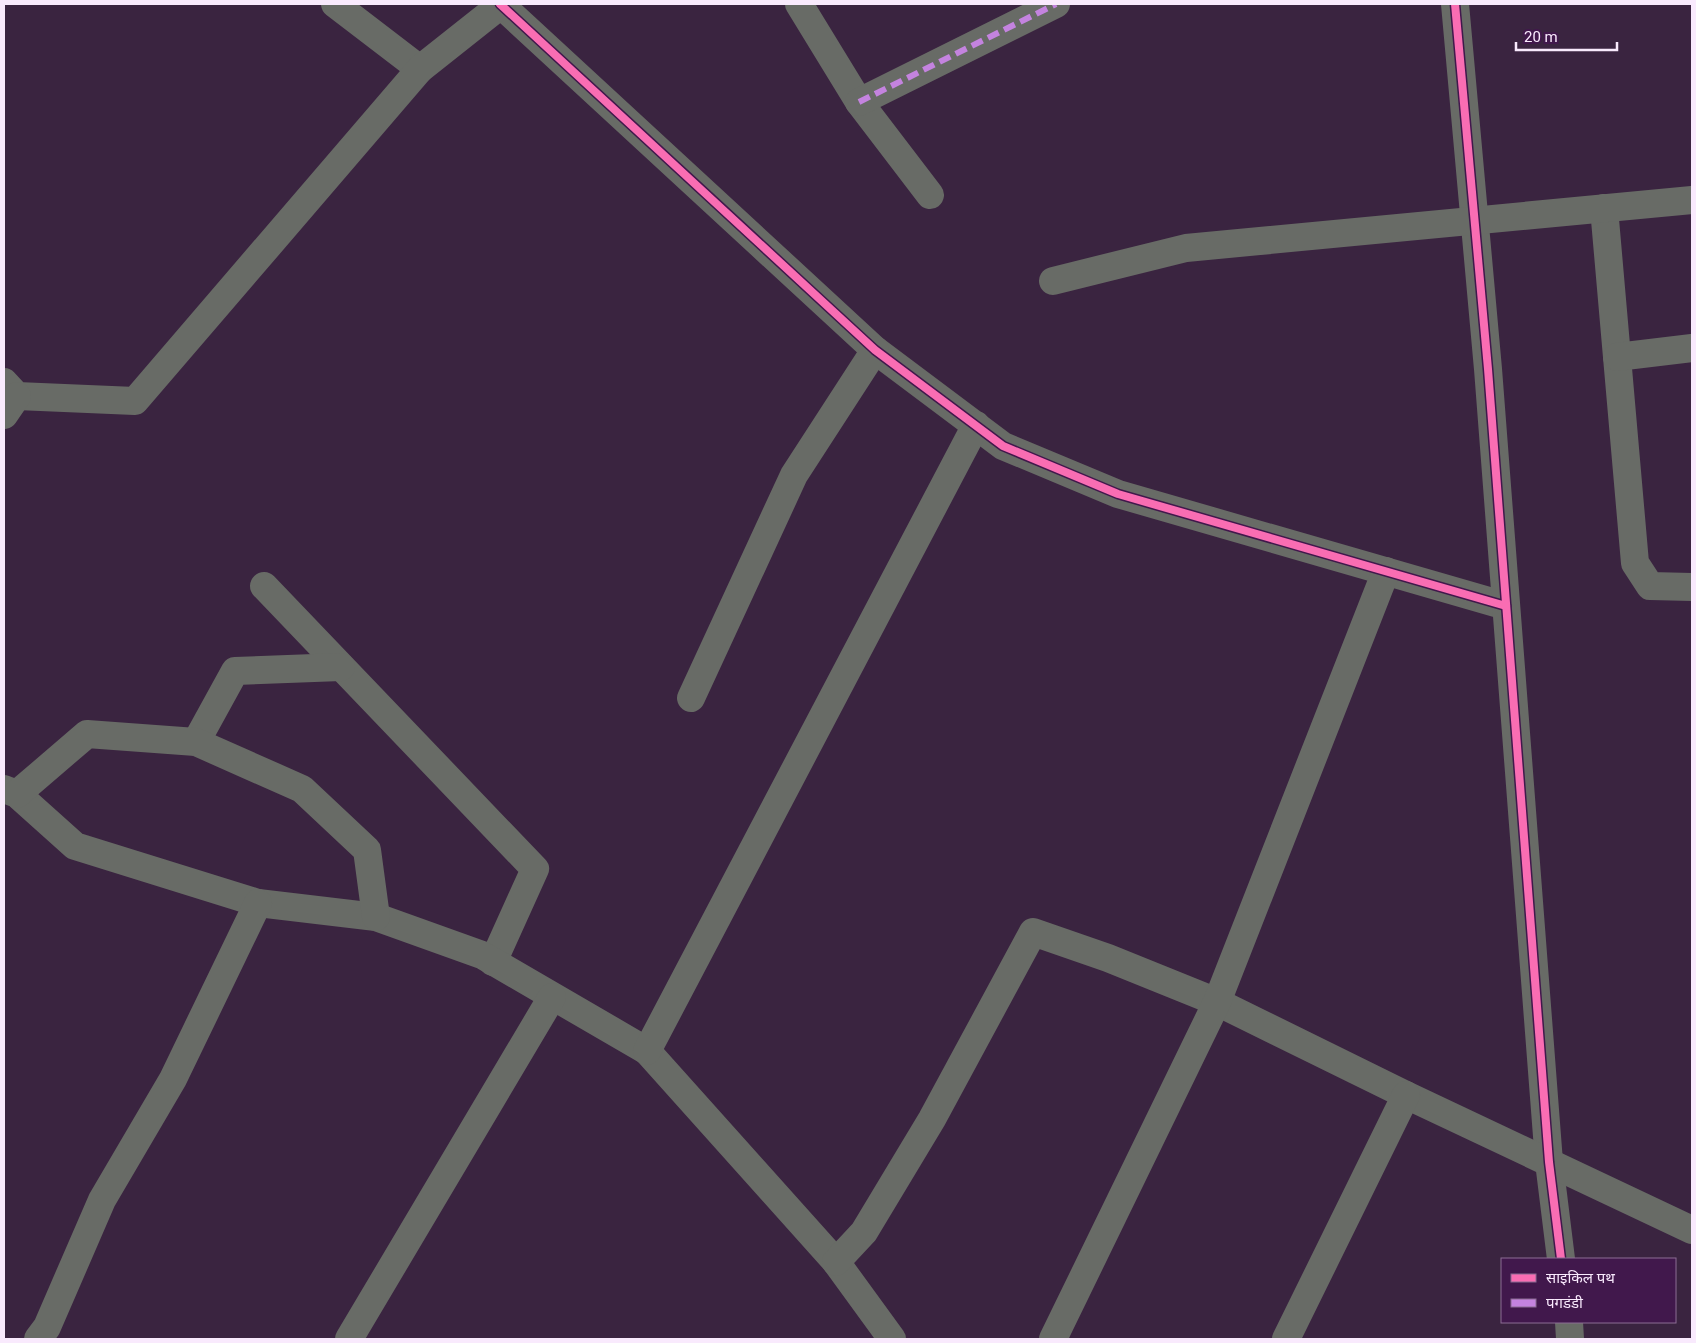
<svg xmlns="http://www.w3.org/2000/svg" width="1696" height="1343" viewBox="0 0 1696 1343" font-family="Roboto,'Noto Sans Devanagari',sans-serif">
	<rect width="100%" height="100%" fill="#3a2440"/>
	<g fill="none" stroke-linecap="round" stroke-linejoin="round">
		<g stroke="#686b66" stroke-width="28">
			<polyline points="335,4 420,69"/>
			<polyline points="500,4 875,350 1003,446 1118,494 1506,606"/>
			<polyline points="799,4 859,102 930,195"/>
			<polyline points="1455,4 1488,369 1549,1162 1561,1259"/>
			<polyline points="859,102 1056,4"/>
			<polyline points="1604,208 1635,563 1650,586 1692,587"/>
			<polyline points="1053,281 1186,248 1692,200"/>
			<polyline points="1617,357 1692,348"/>
			<polyline points="4,382 17,396 135,401 420,69 502,4"/>
			<polyline points="4,415 17,396"/>
			<polyline points="264,586 535,869 493,962"/>
			<polyline points="691,698 794,475 875,350"/>
			<polyline points="196,742 235,671 341,667"/>
			<polyline points="4,789 17,794 75,846 258,903 376,917 482,955 647,1051 836,1262 892,1339"/>
			<polyline points="17,794 87,734 196,742 302,789 367,850 376,917"/>
			<polyline points="647,1051 976,425"/>
			<polyline points="836,1262 864,1232 932,1119 1033,932 1108,958 1217,1002 1406,1095 1692,1230"/>
			<polyline points="1569,1322 1570,1339"/>
			<polyline points="38,1339 47,1327 102,1200 173,1079 258,903"/>
			<polyline points="349,1339 552,997"/>
			<polyline points="1053,1339 1217,1002 1386,571"/>
			<polyline points="1286,1339 1406,1095"/>
		</g>
		<polyline stroke="#c483df" stroke-width="6" stroke-dasharray="12 6" stroke-linecap="butt" points="859,102 1056,4"/>
		<defs>
			<g id="cycleway">
				<polyline points="500,4 875,350 1003,446 1118,494 1506,606"/>
				<polyline points="1455,4 1488,369 1549,1162 1561,1259"/>
			</g>
		</defs>
		<use href="#cycleway" stroke="#41184c" stroke-width="11"/>
		<use href="#cycleway" stroke="#f96db3" stroke-width="8"/>
	</g>
	<rect width="1696" height="1343" fill="none" stroke="#f9eafd" stroke-width="10"/>
	<rect x="1501" y="1258" width="175" height="65" fill="#41184c" stroke="#8b6c93"/>
	<rect x="1511" y="1274" width="25" height="8" fill="#f96db3" stroke="#8b6c93"/>
	<text x="1546" y="1283" font-size="15" fill="#f9eafd">साइकिल पथ</text>
	<rect x="1511" y="1299" width="25" height="8" fill="#c483df" stroke="#8b6c93"/>
	<text x="1546" y="1308" font-size="15" fill="#f9eafd">पगडंडी</text>
	<path d="M1516 42v8h101v-8" fill="none" stroke="#f9eafd" stroke-width="2.5"/>
	<text x="1524" y="42" font-size="15" fill="#f9eafd" stroke="#41184c" stroke-width="4" paint-order="stroke">20 m</text>
</svg>
